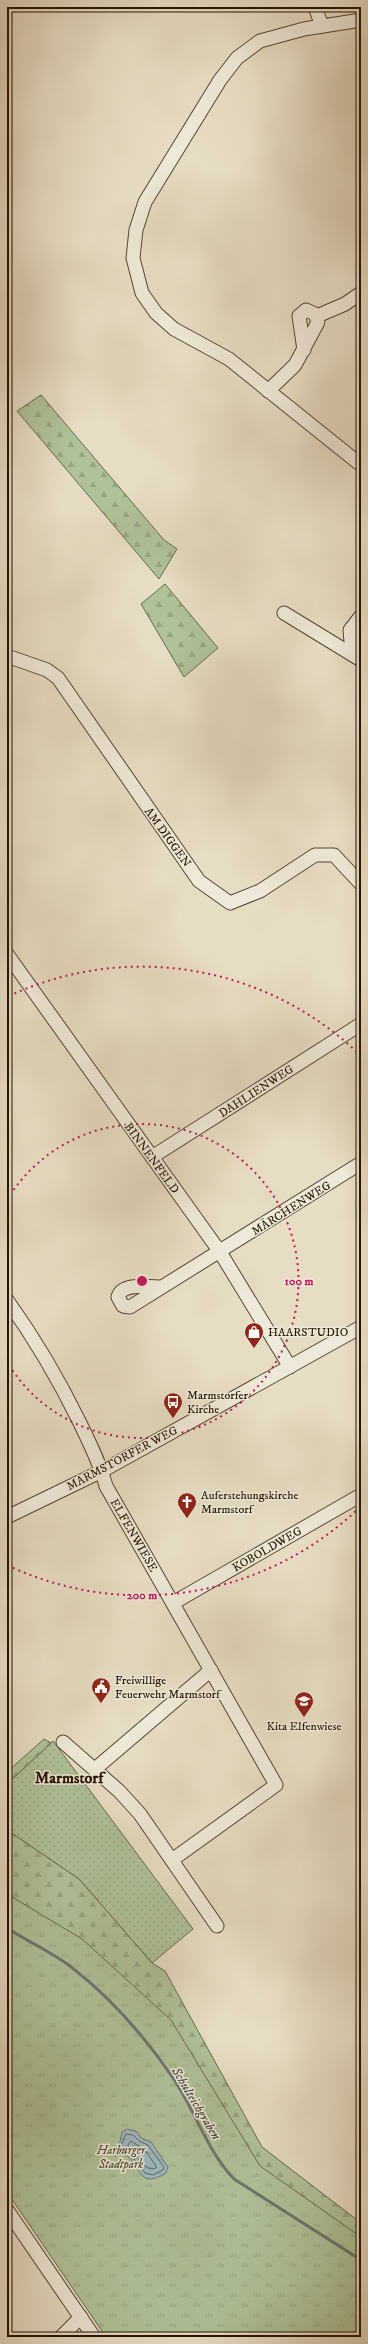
<svg xmlns="http://www.w3.org/2000/svg" width="368" height="2344" viewBox="0 0 368 2344" font-family="'IM FELL DW Pica',serif">
	<defs>
		<pattern id="grass-dots" width="8" height="8" patternUnits="userSpaceOnUse"><rect width="8" height="8" fill="#afc299"/><path d="M2 2h.1M6 6h.1" fill="none" stroke="#96a682" stroke-width="1.8" stroke-linecap="round"/></pattern>
		<pattern id="forest-firs" width="22" height="20" patternUnits="userSpaceOnUse"><rect width="22" height="20" fill="#afc299"/><path d="M5 1l3.5 6h-7zM16 11l3.5 6h-7z" fill="#96a682"/></pattern>
		<pattern id="park-tufts" width="24" height="20" patternUnits="userSpaceOnUse"><rect width="24" height="20" fill="#afc299"/><path d="M3 7l-1-3M5 7V3M7 7l1-3M15 17l-1-3M17 17v-4M19 17l1-3" fill="none" stroke="#96a682"/></pattern>
		<pattern id="water-ripples" width="26" height="14" patternUnits="userSpaceOnUse"><rect width="26" height="14" fill="#9db8c0"/><path d="M2 4q2-2 4 0t4 0M15 11q2-2 4 0t4 0" fill="none" stroke="#879da3"/></pattern>
	</defs>
	<rect width="100%" height="100%" fill="#e7ddc4"/>
	<filter id="stains"><feTurbulence type="fractalNoise" baseFrequency=".005" numOctaves="4"/><feColorMatrix values="0 0 0 0 .2 0 0 0 0 .09 0 0 0 0 .02 0 0 0 .5 -.17"/></filter>
	<radialGradient id="worn" r=".72"><stop offset=".6" stop-color="#630" stop-opacity="0"/><stop offset="1" stop-color="#630" stop-opacity=".3"/></radialGradient>
	<polygon fill="url(#grass-dots)" stroke="#696a4c" points="53,1741 193,1929 152,1963 79,1879 7,1830 7,1784"/>
	<g fill="url(#forest-firs)" stroke="#696a4c">
		<polygon points="41,395 164,540 177,549 159,579 17,411"/>
		<polygon points="165,584 218,648 184,677 141,604"/>
		<polygon points="44,1739 51,1743 7,1784 7,1772"/>
		<polygon points="7,1830 79,1879 152,1963 165,1971 262,2147 361,2223 361,2240 238,2153 7,1908"/>
	</g>
	<polygon fill="url(#park-tufts)" stroke="#696a4c" points="7,1894 82,1939 171,2020 260,2166 361,2237 361,2337 106,2337 7,2192"/>
	<path fill="url(#water-ripples)" stroke="#6c7673" d="M127,2129L136,2131L141,2138L151,2142L168,2167L166,2173C138,2190 141,2166 127,2156C123,2154 119,2155 116,2152L115,2148L120,2142L122,2132Z"/>
	<g fill="none" stroke-linecap="round" stroke-linejoin="round">
		<g stroke="#606560" stroke-width="1">
			<polygon points="126,2134 133,2135 139,2141 148,2145 164,2167 163,2170 153,2175 145,2173 131,2155 120,2150"/>
			<path d="M131,2141L144,2149L156,2166V2168C143,2173 137,2153 128,2146Z"/>
		</g>
		<path stroke="#6c7673" stroke-width="3" d="M7,1928C27,1941 51,1952 70,1966C109,1996 145,2037 173,2078C195,2110 207,2151 234,2179L361,2260"/>
		<defs>
			<g id="minor">
				<polyline points="315,7 322,26"/>
				<polyline points="361,20 304,29 260,41 237,58 220,80 145,202 136,230 133,258 142,293 156,313 174,329 229,359 361,465"/>
				<polyline points="317,316 345,304 361,293"/>
				<polyline points="268,391 295,365 318,322 315,314 306,310 299,316 304,350"/>
				<polyline points="284,613 361,660"/>
				<polyline points="352,654 350,630 361,616"/>
				<polyline points="7,656 47,670 58,678 199,881 230,903 260,891 315,855 334,855 361,884"/>
				<polyline points="7,954 220,1252 290,1367"/>
				<polyline points="152,1157 361,1024"/>
				<path d="M162,1287C150,1287 122,1282 118,1297L123,1306L130,1307L361,1163"/>
				<path d="M7,1300C35,1339 59,1380 80,1423C90,1444 100,1463 106,1486L276,1785L172,1860"/>
				<polyline points="7,1517 102,1471 361,1327"/>
				<polyline points="173,1603 361,1495"/>
				<polyline points="63,1742 119,1791 140,1814 217,1926"/>
				<polyline points="95,1769 211,1670"/>
				<polyline points="7,2210 94,2337"/>
				<polyline points="61,2337 81,2317"/>
			</g>
		</defs>
		<use href="#minor" stroke="#544531" stroke-width="15"/>
		<use href="#minor" stroke="#efe9d9" stroke-width="13"/>
	</g>
	<g fill="none" stroke="#c2185b" stroke-width="2" stroke-dasharray="2 4">
		<path d="M7 1200A157 157 0 1 1 7 1362"/>
		<path d="M360 1507A314 314 0 0 1 9 1566M9 996A314 314 0 0 1 360 1055"/>
	</g>
	<defs>
		<symbol id="shop-pin" viewBox="-11 -11 22 30"><path d="M0 17L-7.5 6A9.5 9.5 0 1 1 7.5 6Z" fill="#8f2418" stroke="#efe9d9"/><path d="M-5-2.5h2.3a2.7 3.5 0 0 1 5.4 0H5L5.5 6h-11ZM-1.5-2.5h3a1.5 2.3 0 0 0-3 0Z" fill="#fff"/></symbol>
		<symbol id="bus-pin" viewBox="-11 -11 22 30"><path d="M0 17L-7.5 6A9.5 9.5 0 1 1 7.5 6Z" fill="#8f2418" stroke="#efe9d9"/><path d="M-5-6H5V4H4V6H2V4H-2V6H-4V4H-5ZM-3.5-4V0h7V-4ZM-3.5 1.2v1.5H-2V1.2ZM2 1.2v1.5H3.5V1.2Z" fill="#fff"/></symbol>
		<symbol id="church-pin" viewBox="-11 -11 22 30"><path d="M0 17L-7.5 6A9.5 9.5 0 1 1 7.5 6Z" fill="#8f2418" stroke="#efe9d9"/><path d="M-1.2-6h2.4v3.5h3.3v2.4h-3.3V6h-2.4V-.1h-3.3v-2.4h3.3Z" fill="#fff"/></symbol>
		<symbol id="civic-pin" viewBox="-11 -11 22 30"><path d="M0 17L-7.5 6A9.5 9.5 0 1 1 7.5 6Z" fill="#8f2418" stroke="#efe9d9"/><path d="M-.6-6.5H3V-4.5H.6V-3L4-1V1h2V6H-6V1h2V-1L-.6-3ZM-1.2 2.5V6h2.4V2.5Z" fill="#fff"/></symbol>
		<symbol id="school-pin" viewBox="-11 -11 22 30"><path d="M0 17L-7.5 6A9.5 9.5 0 1 1 7.5 6Z" fill="#8f2418" stroke="#efe9d9"/><path d="M0-5L7-2L0 1L-7-2ZM-4 1L0 2.5L4 1V4Q0 6-4 4Z" fill="#fff"/></symbol>
	</defs>
	<g fill-rule="evenodd">
		<use href="#shop-pin" x="243" y="1321" width="22" height="30"/>
		<use href="#bus-pin" x="162" y="1391" width="22" height="30"/>
		<use href="#church-pin" x="176" y="1491" width="22" height="30"/>
		<use href="#civic-pin" x="90" y="1676" width="22" height="30"/>
		<use href="#school-pin" x="293" y="1690" width="22" height="30"/>
	</g>
	<g text-anchor="middle" stroke-width="3" stroke-linejoin="round" paint-order="stroke">
		<g font-size="12" fill="#231200" stroke="#efe9d9">
			<text transform="translate(168 837) rotate(54)" y="4">AM DIGGEN</text>
			<text transform="translate(256 1091) rotate(-33)" y="4">DAHLIENWEG</text>
			<text transform="translate(152 1158) rotate(54)" y="4">BINNENFELD</text>
			<text transform="translate(291 1208) rotate(-32)" y="4">MÄRCHENWEG</text>
			<text transform="translate(122 1458) rotate(-28)" y="4">MARMSTORFER WEG</text>
			<text transform="translate(134 1535) rotate(60)" y="4">ELFENWIESE</text>
			<text transform="translate(267 1549) rotate(-30)" y="4">KOBOLDWEG</text>
		</g>
		<g font-size="12" fill="#231200" stroke="#efe9d9" text-anchor="start">
			<text x="268" y="1336">HAARSTUDIO</text>
			<text x="187" y="1399">Marmstorfer<tspan x="187" dy="14">Kirche</tspan></text>
			<text x="201" y="1499">Auferstehungskirche<tspan x="201" dy="14">Marmstorf</tspan></text>
			<text x="115" y="1684">Freiwillige<tspan x="115" dy="14">Feuerwehr Marmstorf</tspan></text>
			<text x="304" y="1730" text-anchor="middle">Kita Elfenwiese</text>
		</g>
		<g font-size="12" font-style="italic" fill="#545036" stroke="#efe9d9">
			<text x="121" y="2154">Harburger<tspan x="121" dy="14">Stadtpark</tspan></text>
		</g>
		<g font-size="13" font-style="italic" fill="#4e4c43" stroke="#efe9d9">
			<text transform="translate(197 2103) rotate(59)" y="5">Schulteichgraben</text>
		</g>
		<g font-size="16" font-weight="bold" fill="#231200" stroke="#efe9d9">
			<text x="69" y="1783">Marmstorf</text>
		</g>
	</g>
	<circle cx="142" cy="1281" r="6" fill="#c2185b" stroke="#efe9d9" stroke-width="2"/>
	<g font-size="12" text-anchor="middle" font-weight="bold" fill="#c2185b" stroke="#efe9d9" stroke-width="3" stroke-linejoin="round" paint-order="stroke">
		<text x="299" y="1285">100 m</text>
		<text x="142" y="1599">200 m</text>
	</g>
	<rect width="368" height="2344" fill="none" stroke="#e7ddc4" stroke-width="24"/>
	<rect x="8" y="8" width="352" height="2328" fill="none" stroke="#231200" stroke-width="2"/>
	<rect x="12" y="12" width="344" height="2320" fill="none" stroke="#231200"/>
	<rect width="100%" height="100%" filter="url(#stains)"/>
	<rect width="100%" height="100%" fill="url(#worn)"/>
</svg>
